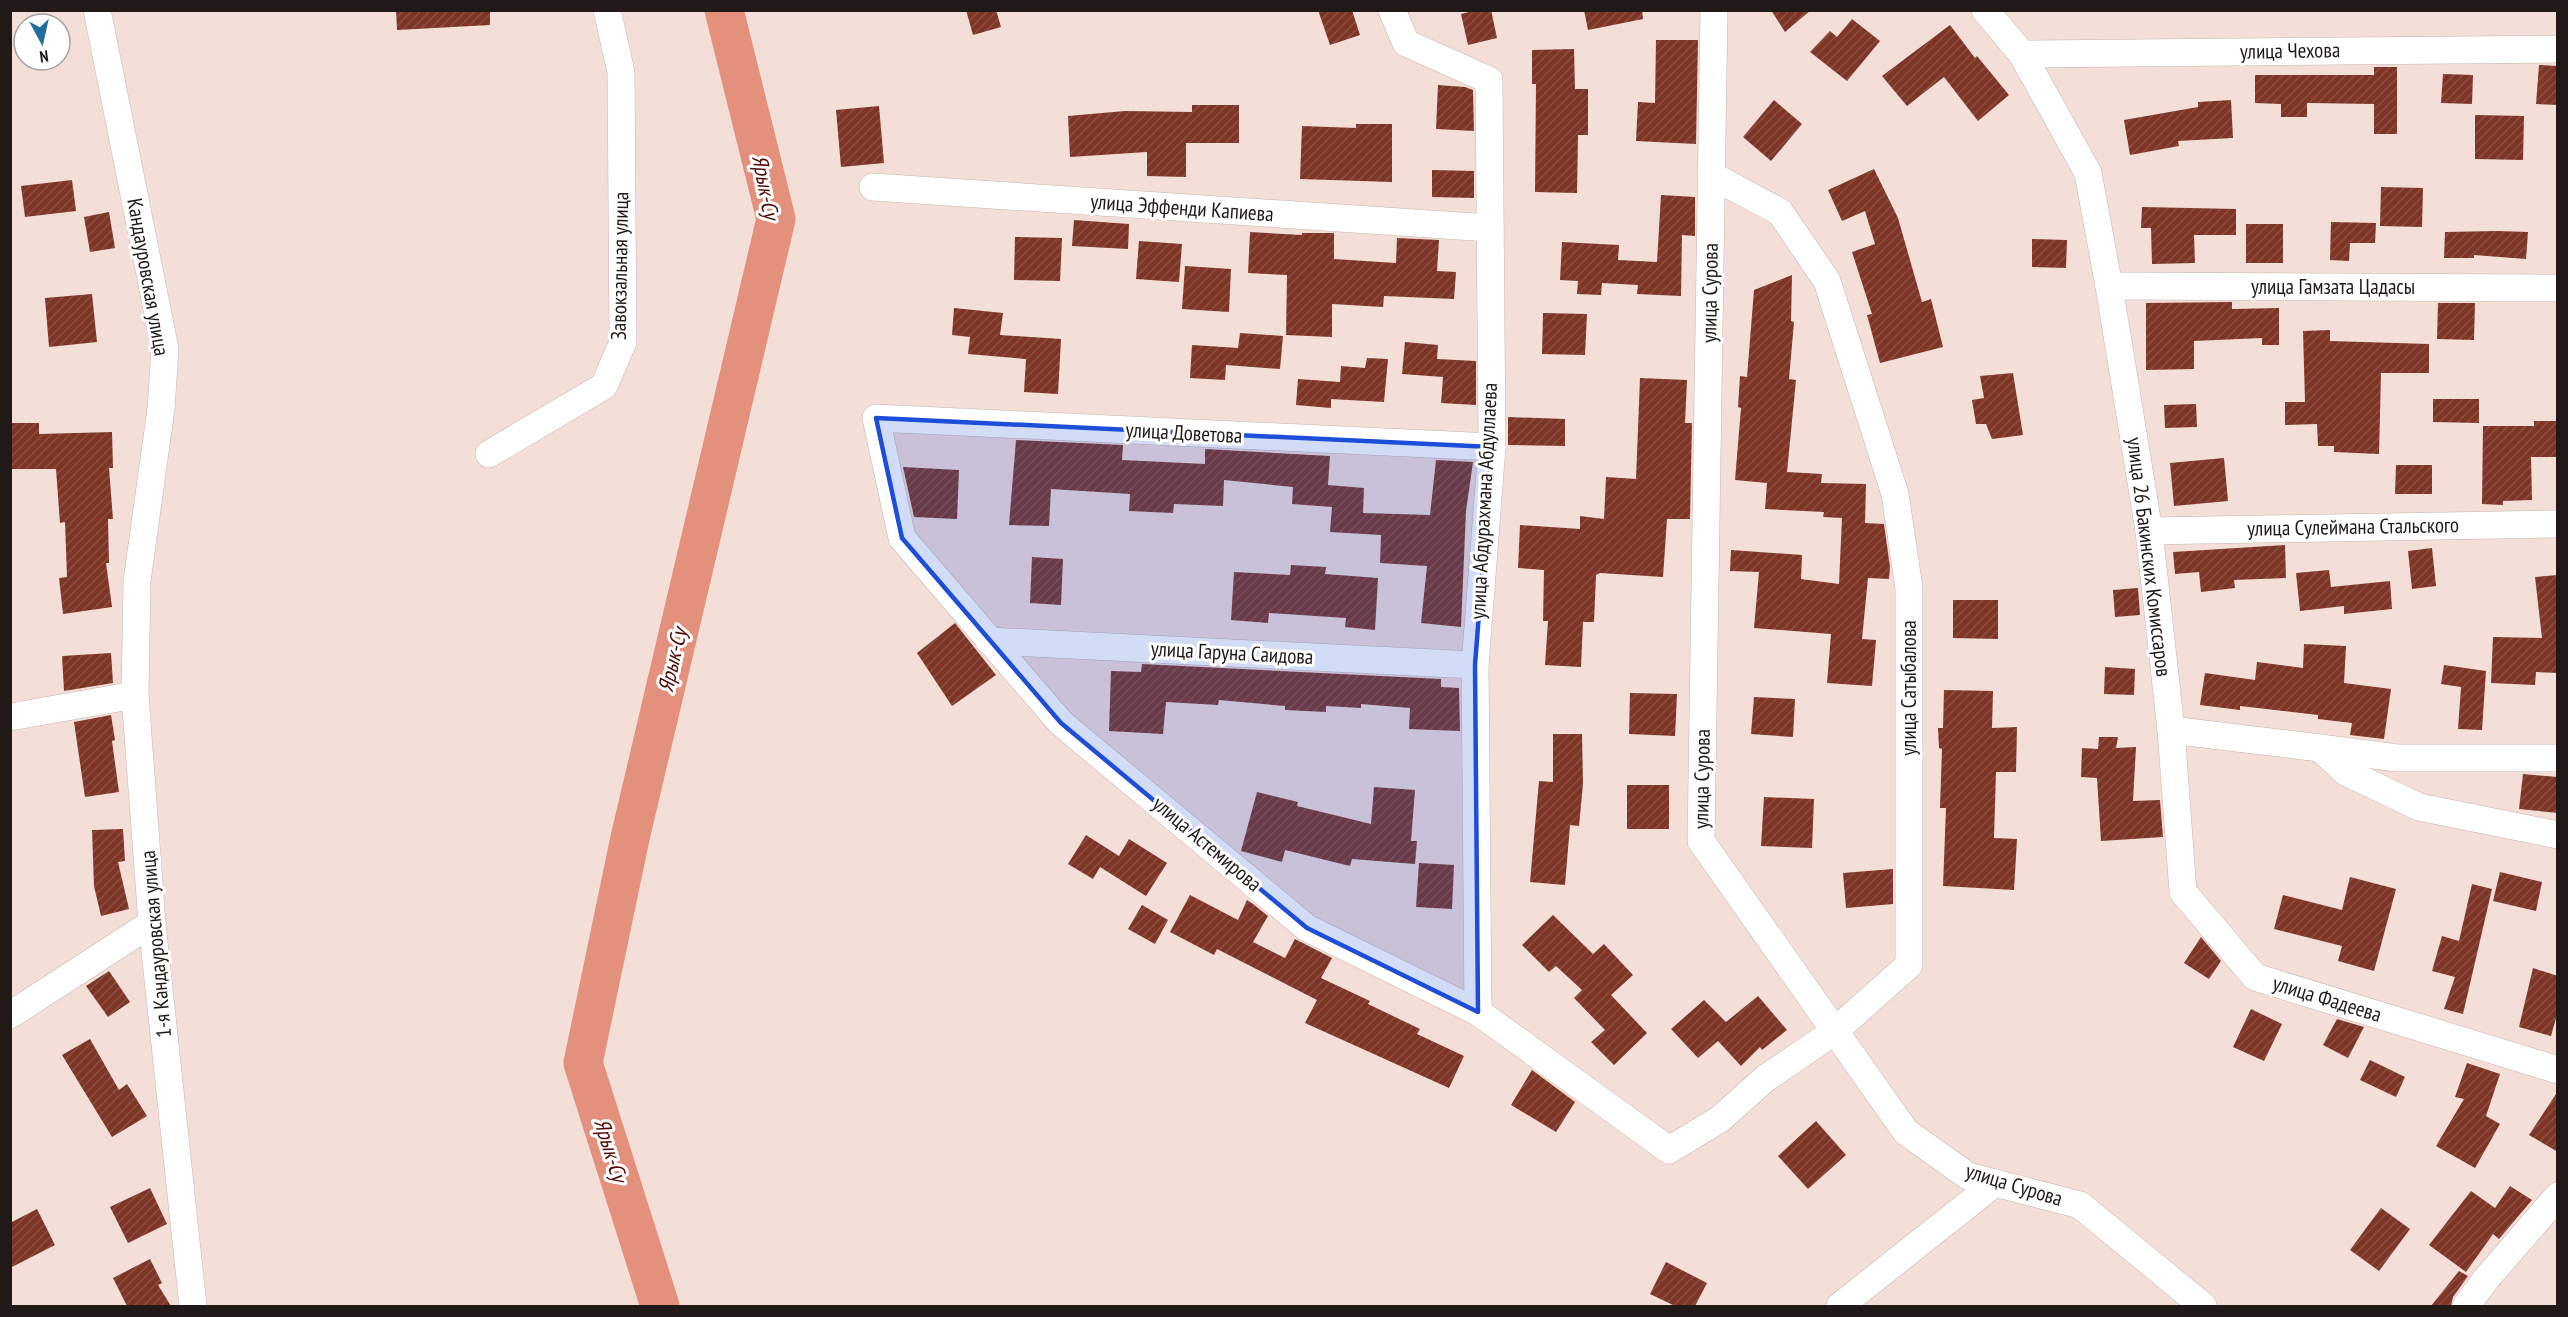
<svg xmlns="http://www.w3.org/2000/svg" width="2568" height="1317" viewBox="0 0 2568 1317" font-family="'PT Sans Narrow',sans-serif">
	<defs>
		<pattern id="building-hatch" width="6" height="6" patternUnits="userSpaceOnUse" patternTransform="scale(1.5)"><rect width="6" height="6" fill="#7e3525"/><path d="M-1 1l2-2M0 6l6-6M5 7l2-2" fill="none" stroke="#8a5043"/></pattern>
	</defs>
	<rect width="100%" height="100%" fill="#f3ded8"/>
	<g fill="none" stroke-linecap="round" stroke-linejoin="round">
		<polyline stroke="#e3917d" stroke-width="39" points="660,1306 583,1063 630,838 776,219 724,10"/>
	</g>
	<g fill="url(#building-hatch)">
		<polygon points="396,10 490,10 490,25 397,30"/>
		<polygon points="966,10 996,10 1001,27 973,35"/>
		<polygon points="1318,10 1352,10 1360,35 1330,45"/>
		<polygon points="1477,10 1491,10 1497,38 1468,45 1461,14"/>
		<polygon points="1584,10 1642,10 1643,19 1588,30"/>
		<polygon points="1771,10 1811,10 1785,32"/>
		<polygon points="1852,19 1880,41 1847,81 1810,52 1830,31 1837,37"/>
		<polygon points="1950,25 1975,58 1977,56 2009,95 1978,121 1944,77 1907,106 1882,76"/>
		<polygon points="1656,40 1698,40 1696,144 1636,141 1638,102 1655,103"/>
		<polygon points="1574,49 1575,89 1588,89 1588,135 1578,135 1577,193 1535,192 1536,84 1532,84 1532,50"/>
		<polygon points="2539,65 2558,66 2558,105 2536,104"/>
		<polygon points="2374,67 2397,67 2397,134 2374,134 2374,104 2307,103 2307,117 2281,117 2281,104 2255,103 2255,75 2374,75"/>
		<polygon points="2443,74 2473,75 2472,104 2441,103"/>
		<polygon points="1438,85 1465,87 1473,90 1474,131 1436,129"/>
		<polygon points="1774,100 1802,124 1771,161 1743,137"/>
		<polygon points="2231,100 2233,138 2178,141 2179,146 2130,155 2124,120 2198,107 2198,102"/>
		<polygon points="1192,105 1239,105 1239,143 1186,143 1186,177 1147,176 1147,152 1070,157 1068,116 1125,111 1192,112"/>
		<polygon points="879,106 884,163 841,167 836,110"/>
		<polygon points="2475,115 2524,116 2523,160 2475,159"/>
		<polygon points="1356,124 1392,124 1392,182 1300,179 1302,126 1356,128"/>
		<polygon points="1874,169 1898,218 1922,302 1931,299 1943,347 1880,363 1867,315 1872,314 1852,252 1875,244 1865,211 1842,221 1828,190"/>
		<polygon points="1432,170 1474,171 1474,198 1432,197"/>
		<polygon points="72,180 76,211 25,217 21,186"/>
		<polygon points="2381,187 2423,188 2422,227 2380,226"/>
		<polygon points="1661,195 1695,197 1695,236 1682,235 1681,296 1637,294 1638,285 1602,283 1601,295 1577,294 1578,281 1560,280 1562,242 1619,245 1618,260 1657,262"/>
		<polygon points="2142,207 2236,209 2236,235 2194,235 2195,263 2152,264 2151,228 2141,228"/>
		<polygon points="109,212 115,248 90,252 84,217"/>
		<polygon points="1074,220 1129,224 1128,249 1072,246"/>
		<polygon points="2331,222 2376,223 2375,243 2350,243 2349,261 2330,260"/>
		<rect x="2246" y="224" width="37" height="39"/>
		<polygon points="2497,231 2528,232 2526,259 2474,255 2474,258 2444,258 2445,232"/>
		<polygon points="1250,232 1302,235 1302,233 1334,233 1334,259 1396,263 1397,238 1439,240 1437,271 1456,272 1454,299 1384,296 1383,307 1332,304 1332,337 1286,335 1287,275 1248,273"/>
		<polygon points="1015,237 1062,238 1060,281 1014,280"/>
		<polygon points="2032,239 2067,240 2066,268 2032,267"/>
		<polygon points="1139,241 1182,244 1179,282 1136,279"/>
		<polygon points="1185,266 1231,269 1229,312 1182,309"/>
		<polygon points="1792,275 1791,321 1794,322 1789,379 1796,380 1787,472 1822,474 1821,483 1866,484 1865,523 1884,524 1890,567 1889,579 1868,578 1862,639 1876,640 1872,686 1827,683 1831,634 1754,628 1759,572 1730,571 1731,550 1802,555 1801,579 1839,584 1842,518 1823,517 1824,512 1765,509 1767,483 1735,480 1741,408 1738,407 1740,376 1747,377 1754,290"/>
		<polygon points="92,294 97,342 49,347 45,298"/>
		<polygon points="2232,302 2232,309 2279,308 2279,345 2262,345 2262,338 2194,341 2194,369 2146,370 2146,303"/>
		<polygon points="2438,303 2475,303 2474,340 2437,339"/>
		<polygon points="954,308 1003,313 1000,335 1061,339 1058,394 1024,392 1026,359 968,354 970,337 952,335"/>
		<polygon points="1543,313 1587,314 1585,355 1542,354"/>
		<polygon points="2330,330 2330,341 2429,344 2429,373 2381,373 2379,454 2334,452 2334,446 2318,446 2317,424 2285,425 2285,402 2305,402 2303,331"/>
		<polygon points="1240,333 1283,336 1280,369 1226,365 1225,380 1190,378 1192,345 1238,348"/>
		<polygon points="1405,342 1438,345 1437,359 1476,361 1476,405 1441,403 1443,377 1402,374"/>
		<polygon points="1367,358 1388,359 1384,402 1331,399 1331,408 1296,405 1298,379 1340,382 1341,366 1365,368"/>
		<polygon points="2013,373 2023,435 1992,439 1986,424 1976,424 1972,400 1984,398 1980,376"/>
		<polygon points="1640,378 1687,380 1685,423 1692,423 1690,519 1667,519 1663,577 1600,573 1596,575 1594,622 1583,622 1581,667 1545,665 1548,621 1543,621 1544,570 1518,568 1520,525 1580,529 1580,516 1604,519 1606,477 1636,479"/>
		<polygon points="2433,399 2479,399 2479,423 2433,422"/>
		<polygon points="2196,404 2197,427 2165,428 2164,405"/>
		<polygon points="1508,417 1565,419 1565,446 1508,445"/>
		<polygon points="2534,421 2558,421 2558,457 2531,457 2532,500 2503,501 2503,505 2482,504 2483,426 2534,426"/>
		<polygon points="10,423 39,423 39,434 112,432 113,468 109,468 113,519 108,519 109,563 106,563 112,607 63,614 59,578 67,577 65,522 60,523 56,469 10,469"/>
		<polygon points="1016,440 1123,445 1122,460 1205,464 1205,449 1330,456 1328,485 1364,488 1363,513 1430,515 1436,460 1473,462 1466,511 1461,627 1421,623 1427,566 1380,563 1381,535 1330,532 1332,507 1292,504 1293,487 1224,480 1223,506 1174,504 1173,513 1129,511 1130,494 1051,489 1049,526 1009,525"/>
		<polygon points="2224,458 2228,501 2174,506 2170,463"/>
		<polygon points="2396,465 2432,465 2432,494 2395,494"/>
		<polygon points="903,467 959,470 957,519 914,517"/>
		<polygon points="2285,545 2286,578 2234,580 2235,588 2201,592 2199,572 2175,574 2173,552"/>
		<polygon points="2432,548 2436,586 2412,589 2408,551"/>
		<polygon points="1032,557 1063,559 1061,605 1030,603"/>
		<polygon points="1291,565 1326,567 1325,574 1378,578 1375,630 1345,627 1346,618 1269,613 1268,623 1231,620 1234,572 1290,575"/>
		<polygon points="2329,570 2331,587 2390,581 2392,609 2344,614 2344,606 2300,611 2296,573"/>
		<polygon points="2558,575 2558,673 2536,672 2535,685 2491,683 2493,637 2542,638 2535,577"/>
		<polygon points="2138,588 2140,615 2115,617 2113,590"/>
		<polygon points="1953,600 1998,600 1998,639 1953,638"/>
		<polygon points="955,623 996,675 952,706 917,653"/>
		<polygon points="2304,644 2346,646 2344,683 2391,689 2384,739 2350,735 2352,723 2318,719 2318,715 2240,706 2240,710 2200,705 2205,673 2255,680 2257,662 2303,668"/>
		<polygon points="111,653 113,683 64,691 62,656"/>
		<polygon points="1142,664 1441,679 1441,687 1459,688 1460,731 1409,729 1410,708 1361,704 1361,708 1326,706 1326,712 1285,710 1285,706 1219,700 1218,705 1166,702 1163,734 1109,731 1111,671 1141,672"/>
		<polygon points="2444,665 2486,671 2482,730 2458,729 2461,687 2441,684"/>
		<polygon points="2105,667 2135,669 2134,695 2104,694"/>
		<polygon points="1944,690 1993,691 1992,728 2017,727 2016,772 1996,772 1994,838 2017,839 2014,890 1943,886 1946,808 1940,808 1942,749 1939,748 1938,728 1943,728"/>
		<polygon points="1630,693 1677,694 1675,736 1629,734"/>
		<polygon points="1754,697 1795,699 1793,737 1751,734"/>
		<polygon points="111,715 115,740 112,741 119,792 85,797 74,722"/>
		<polygon points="1553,734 1582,734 1583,784 1579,826 1570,825 1565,885 1530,882 1539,781 1553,782"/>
		<polygon points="2099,737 2118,737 2116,748 2136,747 2133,801 2160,800 2163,837 2101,841 2097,778 2081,777 2082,748 2098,749"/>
		<polygon points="2523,774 2558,777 2558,813 2519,809"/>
		<rect x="1627" y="785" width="42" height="44"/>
		<polygon points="1374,787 1415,790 1411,841 1417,841 1415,864 1352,859 1350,866 1285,850 1282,862 1241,851 1257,792 1298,802 1297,806 1371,824"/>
		<polygon points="1764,797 1814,799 1812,848 1761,846"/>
		<polygon points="123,829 125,861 118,862 129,909 101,916 94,886 92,830"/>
		<polygon points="1086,835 1119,856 1129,839 1167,863 1146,896 1100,867 1093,879 1068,864"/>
		<polygon points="1419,863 1454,865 1452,909 1416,907"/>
		<polygon points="1893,869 1893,904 1846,908 1843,873"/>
		<polygon points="2500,872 2542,882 2536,911 2493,901"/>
		<polygon points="2350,877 2396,889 2374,971 2338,961 2342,946 2274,929 2283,895 2342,910"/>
		<polygon points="2472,884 2492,889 2463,1014 2444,1009 2455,977 2432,971 2442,936 2459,941"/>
		<polygon points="1190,895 1238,920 1247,900 1253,904 1268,916 1253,942 1285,958 1295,939 1332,958 1321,978 1370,1001 1368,1004 1420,1029 1417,1034 1464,1056 1449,1088 1305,1023 1317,1000 1217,949 1214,955 1170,932"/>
		<polygon points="1142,905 1168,920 1155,944 1128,929"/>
		<polygon points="1553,915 1593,954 1604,944 1633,975 1611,995 1647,1033 1614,1065 1591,1042 1605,1030 1574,998 1582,990 1556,966 1549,972 1522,945"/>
		<polygon points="2201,937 2221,961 2209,979 2184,963"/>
		<polygon points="2533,968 2558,976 2558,1011 2551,1036 2519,1027"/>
		<polygon points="109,971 130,1002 108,1017 86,986"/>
		<polygon points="1758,996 1787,1030 1762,1050 1760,1047 1741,1066 1718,1041 1698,1058 1671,1029 1704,1000 1726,1022"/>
		<polygon points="2251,1009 2282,1024 2264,1061 2233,1047"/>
		<polygon points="2337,1019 2364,1027 2348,1058 2323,1045"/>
		<polygon points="90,1039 119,1090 127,1084 147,1116 112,1137 62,1055"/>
		<polygon points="2370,1060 2405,1077 2396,1097 2360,1080"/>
		<polygon points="2467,1063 2500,1074 2486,1116 2500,1124 2475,1168 2436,1146 2464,1099 2455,1097"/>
		<polygon points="1532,1070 1575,1102 1556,1132 1511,1105"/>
		<polygon points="2558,1091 2558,1152 2529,1135"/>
		<polygon points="1816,1121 1846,1155 1808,1189 1778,1156"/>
		<polygon points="2510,1186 2532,1200 2499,1239 2493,1234 2466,1272 2429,1245 2471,1191 2495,1208"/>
		<polygon points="150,1188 167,1224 128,1243 110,1207"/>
		<polygon points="2381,1208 2410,1229 2379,1271 2350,1250"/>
		<polygon points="37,1209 55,1245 10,1268 10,1223"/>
		<polygon points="150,1259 162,1283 158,1285 171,1306 127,1306 113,1278"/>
		<polygon points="1666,1262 1707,1283 1695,1306 1675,1306 1650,1294"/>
		<polygon points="2459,1271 2468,1276 2453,1297 2451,1306 2431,1306"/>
	</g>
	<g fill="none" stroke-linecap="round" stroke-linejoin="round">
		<defs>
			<g id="minor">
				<polyline points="97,10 165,349 161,409 137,581 135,695 152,923 193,1306"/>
				<polyline points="1392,10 1406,43 1489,80 1492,447 1475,665 1478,1012"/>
				<polyline points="1714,10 1701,841 1906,1132 1968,1176 2080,1205 2203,1306"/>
				<polyline points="1985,10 2022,54 2088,173 2109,286 2149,531 2171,730 2320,748 2346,772 2419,807 2558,835"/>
				<polyline points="2022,54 2558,49"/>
				<polyline points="873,187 1490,228"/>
				<polyline points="2109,286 2558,288"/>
				<polyline points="1492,447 876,418 902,538 1061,723 1307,928 1478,1012 1669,1150 1720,1119 1766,1078 1835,1031 1909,965 1909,588 1895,494 1827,281 1780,212 1711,175"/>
				<polyline points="489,454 604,386 623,342 621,72 607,10"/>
				<polyline points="2149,531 2558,524"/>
				<polyline points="989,641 1475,665"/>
				<polyline points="10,717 135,695"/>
				<polyline points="2171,730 2183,892 2255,977 2558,1070"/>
				<polyline points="2320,748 2397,758 2558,758"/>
				<polyline points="10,1015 152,923"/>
				<polyline points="1840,1306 1995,1183"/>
				<polyline points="2466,1306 2486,1279 2558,1196"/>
			</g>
		</defs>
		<use href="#minor" stroke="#c8b4af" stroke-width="28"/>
		<use href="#minor" stroke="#fff" stroke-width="27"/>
	</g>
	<path fill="#1d4ed8" fill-opacity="0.2" stroke="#1d4ed8" stroke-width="4.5" stroke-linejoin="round" d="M876,418L1492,447L1475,665L1478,1012L1307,928L1061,723L902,538Z"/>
	<g text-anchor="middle" stroke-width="6" stroke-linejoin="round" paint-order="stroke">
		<g font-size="21" fill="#201917" stroke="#fff">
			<text transform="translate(2290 51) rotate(-1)" y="7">улица Чехова</text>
			<text transform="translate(1182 208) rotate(4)" y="7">улица Эффенди Капиева</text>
			<text transform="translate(620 266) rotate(-89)" y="7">Завокзальная улица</text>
			<text transform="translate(148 277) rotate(80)" y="7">Кандауровская улица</text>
			<text x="2333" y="294">улица Гамзата Цадасы</text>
			<text transform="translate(1710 293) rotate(-89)" y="7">улица Сурова</text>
			<text transform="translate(1184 433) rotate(3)" y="7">улица Доветова</text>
			<text transform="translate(1484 501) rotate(-87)" y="7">улица Абдурахмана Абдуллаева</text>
			<text transform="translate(2353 527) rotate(-1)" y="7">улица Сулеймана Стальского</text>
			<text transform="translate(2149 557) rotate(83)" y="7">улица 26 Бакинских Комиссаров</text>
			<text transform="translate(1232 653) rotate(3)" y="7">улица Гаруна Саидова</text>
			<text transform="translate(1909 688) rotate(-90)" y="7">улица Сатыбалова</text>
			<text transform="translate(1702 779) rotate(-89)" y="7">улица Сурова</text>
			<text transform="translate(1207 844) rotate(40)" y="7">улица Астемирова</text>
			<text transform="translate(156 944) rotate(-95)" y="7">1-я Кандауровская улица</text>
			<text transform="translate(2327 999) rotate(17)" y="7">улица Фадеева</text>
			<text transform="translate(2014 1185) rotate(17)" y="7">улица Сурова</text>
		</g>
		<g font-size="22" font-style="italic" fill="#530800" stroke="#fff">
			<text transform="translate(766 187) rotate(79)" y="8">Ярык-Су</text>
			<text transform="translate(672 660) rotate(-77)" y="8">Ярык-Су</text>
			<text transform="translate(611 1150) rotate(73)" y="8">Ярык-Су</text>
		</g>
	</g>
	<rect width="2568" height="1317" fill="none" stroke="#201917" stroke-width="24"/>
	<g transform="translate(42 42) rotate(172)"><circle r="28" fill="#ffffff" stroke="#a6a3a2" stroke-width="1.5"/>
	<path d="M0-4.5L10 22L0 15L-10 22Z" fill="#236ca0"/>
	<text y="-9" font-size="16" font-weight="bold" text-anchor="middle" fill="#201917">N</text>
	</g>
</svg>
